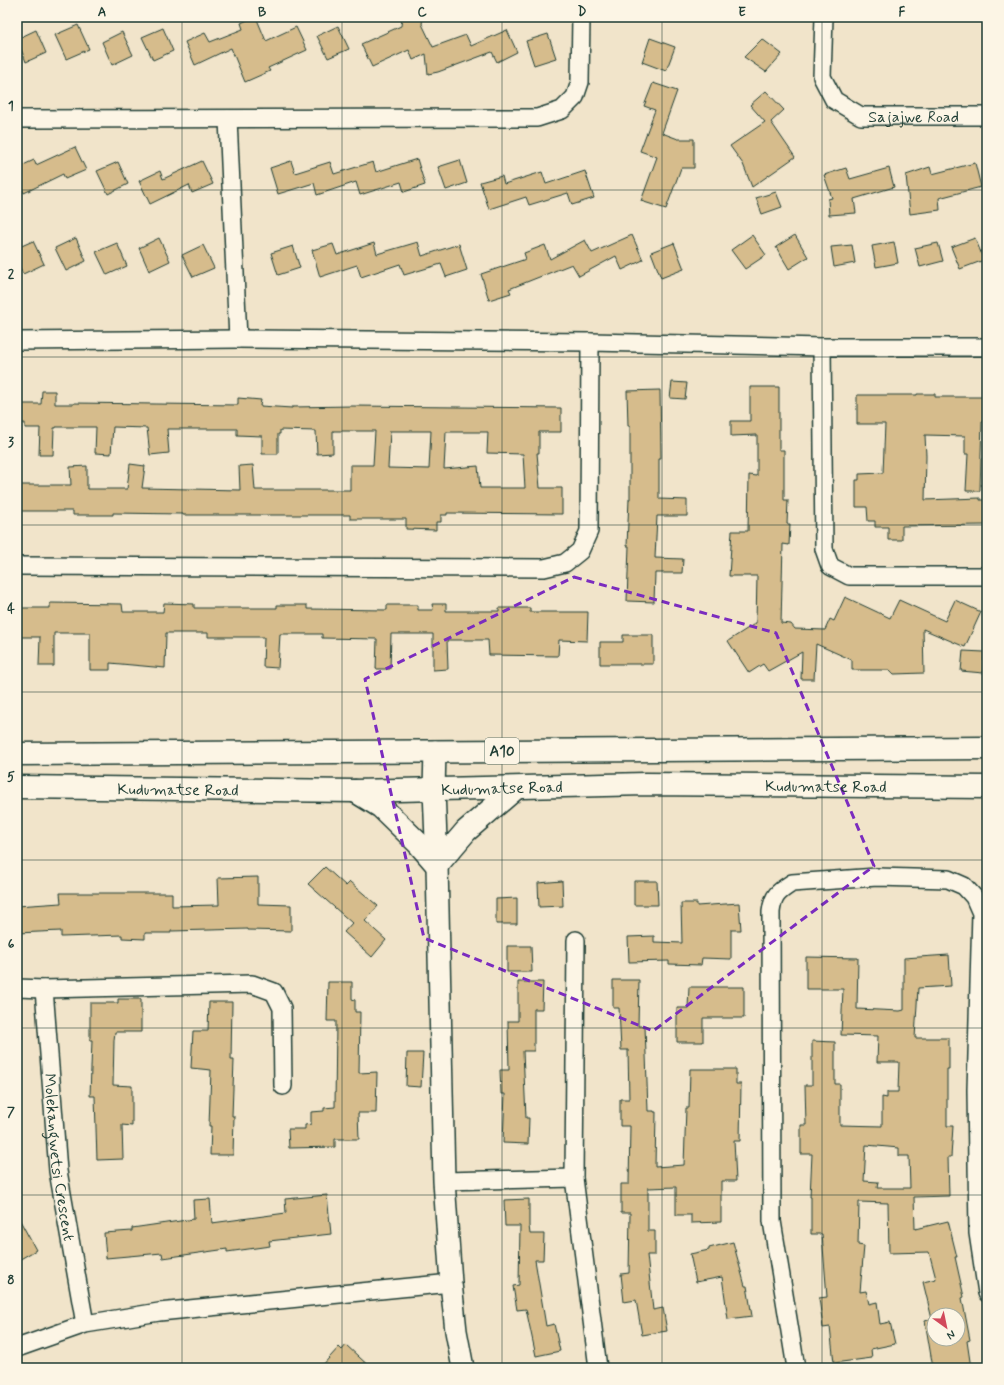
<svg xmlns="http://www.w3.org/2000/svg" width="1004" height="1385" viewBox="0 0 1004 1385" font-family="Mynerve,sans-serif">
	<rect width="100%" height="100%" fill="#f1e4ca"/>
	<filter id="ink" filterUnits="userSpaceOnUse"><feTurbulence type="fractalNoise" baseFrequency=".025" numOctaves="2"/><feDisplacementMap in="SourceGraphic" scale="8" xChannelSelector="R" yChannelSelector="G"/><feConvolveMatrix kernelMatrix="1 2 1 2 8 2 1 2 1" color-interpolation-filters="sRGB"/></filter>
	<g filter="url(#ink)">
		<g fill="#d6bc8c" stroke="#1f3d34" fill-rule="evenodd">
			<polygon points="254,17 256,17 266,41 296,27 307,50 268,68 270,71 245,82 231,48 195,65 185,42 205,33 210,42 243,29 241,23"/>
			<polygon points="402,17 423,17 422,24 433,47 466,35 471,46 507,30 517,52 497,62 492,52 438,72 428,74 426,54 413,60 409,50 372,67 361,44 401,26"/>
			<polygon points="78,25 89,49 66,59 55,35"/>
			<polygon points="338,26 349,49 328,58 317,36"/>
			<polygon points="163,28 173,51 153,60 142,37"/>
			<polygon points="36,30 46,53 26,62 17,39"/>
			<polygon points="122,32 133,55 112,65 102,42"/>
			<polygon points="548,34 556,58 534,65 526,41"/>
			<polygon points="650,38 675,47 666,71 642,62"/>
			<polygon points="762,39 782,54 766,72 744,57"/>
			<polygon points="653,83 677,91 662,133 678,139 694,139 694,168 681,168 666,209 641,201 657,157 640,151 655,110 644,106"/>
			<polygon points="766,91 784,110 771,122 795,157 752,187 743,164 730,146 765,122 750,105"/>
			<polygon points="75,147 86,170 65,179 63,174 24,193 17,178 17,168 34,160 36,165"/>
			<polygon points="417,159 425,185 404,192 401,182 360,195 356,182 317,195 314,183 278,194 270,168 291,161 295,173 330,162 334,174 373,162 376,172"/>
			<polygon points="460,160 467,183 446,190 438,167"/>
			<polygon points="202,161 213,184 192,193 189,185 150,204 139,181 160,171 163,179"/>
			<polygon points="118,162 128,184 108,194 97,171"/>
			<polygon points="975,163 981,187 939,198 940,210 910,214 906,175 930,167 932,174"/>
			<polygon points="846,168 850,179 889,168 894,187 854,199 856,213 829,215 828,199 832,198 824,175"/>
			<polygon points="585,171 594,198 572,205 568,193 529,205 526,197 489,209 480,182 502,176 504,184 542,172 546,184"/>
			<polygon points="776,192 782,207 762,214 756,198"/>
			<polygon points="632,235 643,260 622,270 616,256 579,276 572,264 509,289 511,293 489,300 481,274 526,259 524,253 545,245 550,259 585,240 592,253"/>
			<polygon points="752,235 766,255 745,269 731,250"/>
			<polygon points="795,235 808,257 789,269 776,247"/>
			<polygon points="76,238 86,261 66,271 55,248"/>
			<polygon points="159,238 170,261 149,271 139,248"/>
			<polygon points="975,238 984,260 960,269 951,247"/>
			<polygon points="33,241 44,264 23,274 17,261 17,248"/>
			<polygon points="418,242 422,256 459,244 467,270 446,277 441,264 404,275 400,264 361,277 357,265 320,277 312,250 333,244 337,255 374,243 377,254"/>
			<polygon points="894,242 898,263 876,267 872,246"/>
			<polygon points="117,243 127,266 107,275 96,252"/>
			<polygon points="674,243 684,269 661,278 651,252"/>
			<polygon points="938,243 943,261 920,267 915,248"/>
			<polygon points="203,245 214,268 193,277 182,255"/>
			<polygon points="852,245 855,263 834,267 831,247"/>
			<polygon points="293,246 300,268 278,275 271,253"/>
			<polygon points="672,382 687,383 685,399 670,398"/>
			<polygon points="750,387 779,387 779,450 784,450 784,500 788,500 787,524 790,524 789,545 783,544 781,623 791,624 795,629 825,630 830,619 834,621 845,597 890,618 899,600 945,621 955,600 981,612 965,647 923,629 924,673 894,674 890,670 852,670 852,660 816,644 814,679 801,679 802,652 768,671 763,664 749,673 728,641 756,623 757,576 729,576 732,531 748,531 749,475 757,476 757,435 731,436 731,421 750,421"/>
			<polygon points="660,390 661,459 659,459 659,499 687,500 687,516 657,516 655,558 683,559 682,573 655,573 654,602 627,601 629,546 627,546 629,499 630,499 630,426 628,426 627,391"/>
			<path d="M42,391H55V404H74V403L238,405V398L261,400L260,406L292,408V407L353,406L561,408V432H539V453H537L540,488H562V514L447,513V515H441V522H436V530L406,529V519H350V515H183V514L113,513V515H73V511H18L19,485H71L70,467L87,466V489H127L130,464L145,466L142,488L240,490L239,466L253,465L255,490H350V465H373L375,431H333V453L317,454L316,431L280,430V434H278V454H262V436L237,435V429H167L169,453L150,455L147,428L113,427L111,454L95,453L96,427H56V428H54L53,455H39L40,428H25V423L17,424V404H41ZM390,431H431L429,469L388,468ZM446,432H488L487,453L523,454L525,488H480L478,466L444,469Z"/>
			<polygon points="917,394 935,394 935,397 987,397 987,421 982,421 980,491 966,491 968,454 965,454 965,436 925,435 926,456 925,500 980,498 980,500 987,500 987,525 902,526 902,540 888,540 888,527 875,527 875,521 868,521 867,507 856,507 856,480 859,480 859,474 883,473 885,424 857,424 857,395 917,395"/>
			<polygon points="50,603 122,604 123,612 163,612 164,603 194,604 194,608 277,608 277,605 307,605 307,609 387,610 387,605 418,605 418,610 433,610 432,604 446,604 446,611 499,611 499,608 530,608 530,612 588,612 587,641 559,640 558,656 489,655 488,640 447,640 448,669 433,670 433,634 391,634 390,669 376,669 377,639 322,638 322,634 280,634 278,668 263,667 264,637 208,637 208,633 166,633 165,668 110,663 110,670 90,670 90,633 54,633 54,666 39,666 40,637 17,637 17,608 50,608"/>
			<polygon points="623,635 653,635 653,664 600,664 600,642 623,642"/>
			<polygon points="963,651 984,652 983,673 961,671"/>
			<polygon points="325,867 346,886 350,882 378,906 365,921 386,940 372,957 344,932 352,923 308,884"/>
			<polygon points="258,877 258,904 291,905 291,931 248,930 248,929 171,931 171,933 145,933 145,939 122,938 122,935 61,937 61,931 17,933 17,906 61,903 60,893 172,893 172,906 219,905 218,878"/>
			<polygon points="562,881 563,906 539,907 538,883"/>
			<polygon points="634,881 657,881 658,905 634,905"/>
			<polygon points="517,898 517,924 496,924 496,899"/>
			<polygon points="681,903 697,903 697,906 739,903 741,930 731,930 731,959 702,958 701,965 669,964 669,961 629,962 628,937 654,936 654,942 682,943"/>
			<polygon points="507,946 531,946 532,972 507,972"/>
			<path d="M949,955L951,986L918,988L915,1038H949V1069H947V1126H953L951,1157H948L949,1196L914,1197L915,1229L948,1221L957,1257H955L964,1297L962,1298L970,1340L967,1341L971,1368H933L925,1321L932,1319L923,1282L936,1279L929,1252L889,1253L888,1203L859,1202L858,1245L864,1246L860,1292L866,1291L869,1304L877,1302L880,1324L890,1322L895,1344L871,1349L872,1358L834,1363L830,1327L823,1328L819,1298L827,1297L822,1234H811V1197H810L812,1154H801V1125H806L805,1085H812V1041L835,1042V1084H840V1125L882,1126V1097L887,1098V1092H898L899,1062H877L878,1036L841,1035L843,989H806V957L858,958L857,1009L900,1011L904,1010V958ZM866,1145L899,1148V1156H909L910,1188H877L878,1182L864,1181ZM934,1315H958V1339H934Z"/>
			<polygon points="613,980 639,980 638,1026 645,1026 648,1111 654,1111 654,1112 656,1112 655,1167 684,1165 686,1108 689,1108 690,1069 736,1069 736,1084 741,1084 740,1141 734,1141 736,1181 721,1181 721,1222 691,1223 691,1215 676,1215 676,1187 648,1188 648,1231 655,1231 655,1255 647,1255 653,1310 663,1308 667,1331 642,1335 636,1300 624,1302 621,1274 629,1273 630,1213 621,1213 621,1184 629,1184 630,1126 620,1126 620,1099 629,1099 628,1050 621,1050 619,1008 613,1008"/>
			<polygon points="328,982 352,982 352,999 355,1000 355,1012 360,1012 359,1073 377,1072 376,1113 358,1113 359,1139 335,1139 335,1147 289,1148 288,1129 305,1129 305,1125 311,1124 311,1112 324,1111 324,1108 335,1107 336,1021 327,1021"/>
			<polygon points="518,982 543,982 542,1009 534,1009 534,1051 523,1051 526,1118 529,1118 528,1144 503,1143 505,1094 501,1094 500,1070 509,1070 508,1021 518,1021"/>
			<polygon points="689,987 744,987 744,1018 703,1018 703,1042 677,1042 677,1008 688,1008"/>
			<polygon points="118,999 141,999 141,1032 115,1032 114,1040 113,1085 132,1086 132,1126 122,1125 123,1159 97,1160 95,1096 90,1096 92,1040 90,1040 90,1003 118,1003"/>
			<polygon points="209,1002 232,1002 231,1060 234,1060 232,1116 234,1116 233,1155 210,1155 211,1126 209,1126 211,1070 191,1068 193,1031 208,1031"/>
			<polygon points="407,1053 423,1053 421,1087 406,1086"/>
			<polygon points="327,1195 331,1234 269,1241 270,1246 227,1252 227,1249 163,1258 162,1253 106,1258 104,1233 132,1231 132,1228 194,1219 193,1200 210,1199 212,1223 286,1213 285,1199"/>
			<polygon points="529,1199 529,1226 530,1234 544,1234 543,1260 535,1260 546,1326 554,1324 560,1351 536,1356 526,1309 517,1310 513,1286 519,1285 520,1226 505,1226 504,1200"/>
			<polygon points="17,1215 36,1250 17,1261"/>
			<polygon points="733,1242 745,1286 747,1286 752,1316 728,1319 722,1277 696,1282 690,1254 709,1250 709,1248"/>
			<polygon points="346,1345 371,1368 320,1368 339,1347 342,1350"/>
		</g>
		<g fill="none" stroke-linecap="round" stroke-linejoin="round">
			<defs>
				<g id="minor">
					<path id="s1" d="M824,17L822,77L834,100L861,116H987"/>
					<polyline points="17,119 537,118 562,110 575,97 580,82 581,17"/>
					<polyline points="228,119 238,339"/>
					<polyline points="17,341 238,339 590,342 822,347 987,347"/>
					<polyline points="822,347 824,549 830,566 849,576 987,576"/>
					<polyline points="17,566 544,568 565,563 580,551 589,531 590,342"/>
					<polyline points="576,940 574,1178 598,1368"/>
					<polyline points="17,988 44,989 252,984 274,992 282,1008 283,1086"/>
					<path id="s2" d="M44,989L58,1171L85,1324"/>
					<polyline points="444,1181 574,1178"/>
					<polyline points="17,1348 85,1324 159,1312 451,1283"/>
					<path d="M796,1368L772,1221L771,912C773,895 778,892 792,883L877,877L948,879L964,886L974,897L981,913L976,1090L978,1233L987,1293"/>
				</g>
				<polyline id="tertiary" points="435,751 434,790 437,865 444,1181 451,1283 456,1331 463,1368"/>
				<g id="primary">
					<polyline points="17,754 987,748"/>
					<path id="s3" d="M17,787L355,791L645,784L987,787"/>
					<polyline points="355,791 381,807 418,843 437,865 466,831 516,788"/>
				</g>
			</defs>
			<use href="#minor" stroke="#1f3d34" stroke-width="20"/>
			<use href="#tertiary" stroke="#1f3d34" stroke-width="24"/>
			<use href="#primary" stroke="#1f3d34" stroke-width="25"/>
			<use href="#minor" stroke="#fcf5e5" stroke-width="17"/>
			<use href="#tertiary" stroke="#fcf5e5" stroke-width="21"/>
			<use href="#primary" stroke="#fcf5e5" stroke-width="22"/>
		</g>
	</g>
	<path fill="none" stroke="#7b2cbf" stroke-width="3" stroke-dasharray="8 5" stroke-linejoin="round" d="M574,577L776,633L874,866L653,1031L424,938L365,679Z"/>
	<path fill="none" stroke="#1f3d34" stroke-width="1" stroke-opacity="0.55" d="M182,17V1368M342,17V1368M502,17V1368M662,17V1368M822,17V1368M17,190H987M17,357H987M17,525H987M17,692H987M17,860H987M17,1028H987M17,1195H987"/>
	<g text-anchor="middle" stroke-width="4" stroke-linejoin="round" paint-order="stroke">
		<rect fill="#fcf5e5" stroke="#617469" stroke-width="1" x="485" y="738" width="34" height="26" rx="3"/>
		<g font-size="15" font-weight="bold" fill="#1f3d34">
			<text x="502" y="756">A10</text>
		</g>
		<g font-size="16" fill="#1f3d34" stroke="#fcf5e5">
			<text dy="6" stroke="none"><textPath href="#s1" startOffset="170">Sajajwe Road</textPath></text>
			<text dy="6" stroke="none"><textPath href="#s3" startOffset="809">Kudumatse Road</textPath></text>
			<text dy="6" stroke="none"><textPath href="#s3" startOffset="485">Kudumatse Road</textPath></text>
			<text dy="6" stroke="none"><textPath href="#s3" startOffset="161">Kudumatse Road</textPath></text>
			<text dy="6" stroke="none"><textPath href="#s2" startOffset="169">Molekangwetsi Crescent</textPath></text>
		</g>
	</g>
	<rect width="1004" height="1385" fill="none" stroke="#fcf5e5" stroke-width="44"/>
	<g transform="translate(946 1327) rotate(147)"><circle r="19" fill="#fcf5e5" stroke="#a4ab9e"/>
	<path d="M0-3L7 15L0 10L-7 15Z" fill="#d1495b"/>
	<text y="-6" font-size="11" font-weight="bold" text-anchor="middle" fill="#1f3d34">N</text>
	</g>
	<rect x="22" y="22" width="960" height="1341" fill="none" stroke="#1f3d34" stroke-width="1.5"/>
	<g font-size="13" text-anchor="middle" font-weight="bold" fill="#1f3d34">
		<text x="102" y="16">A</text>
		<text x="262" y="16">B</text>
		<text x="422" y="16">C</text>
		<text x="582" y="16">D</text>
		<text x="742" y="16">E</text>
		<text x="902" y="16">F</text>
		<text x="11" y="110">1</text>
		<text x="11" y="278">2</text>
		<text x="11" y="446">3</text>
		<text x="11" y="613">4</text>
		<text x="11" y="781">5</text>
		<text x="11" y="948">6</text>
		<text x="11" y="1116">7</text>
		<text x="11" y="1284">8</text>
	</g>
</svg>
